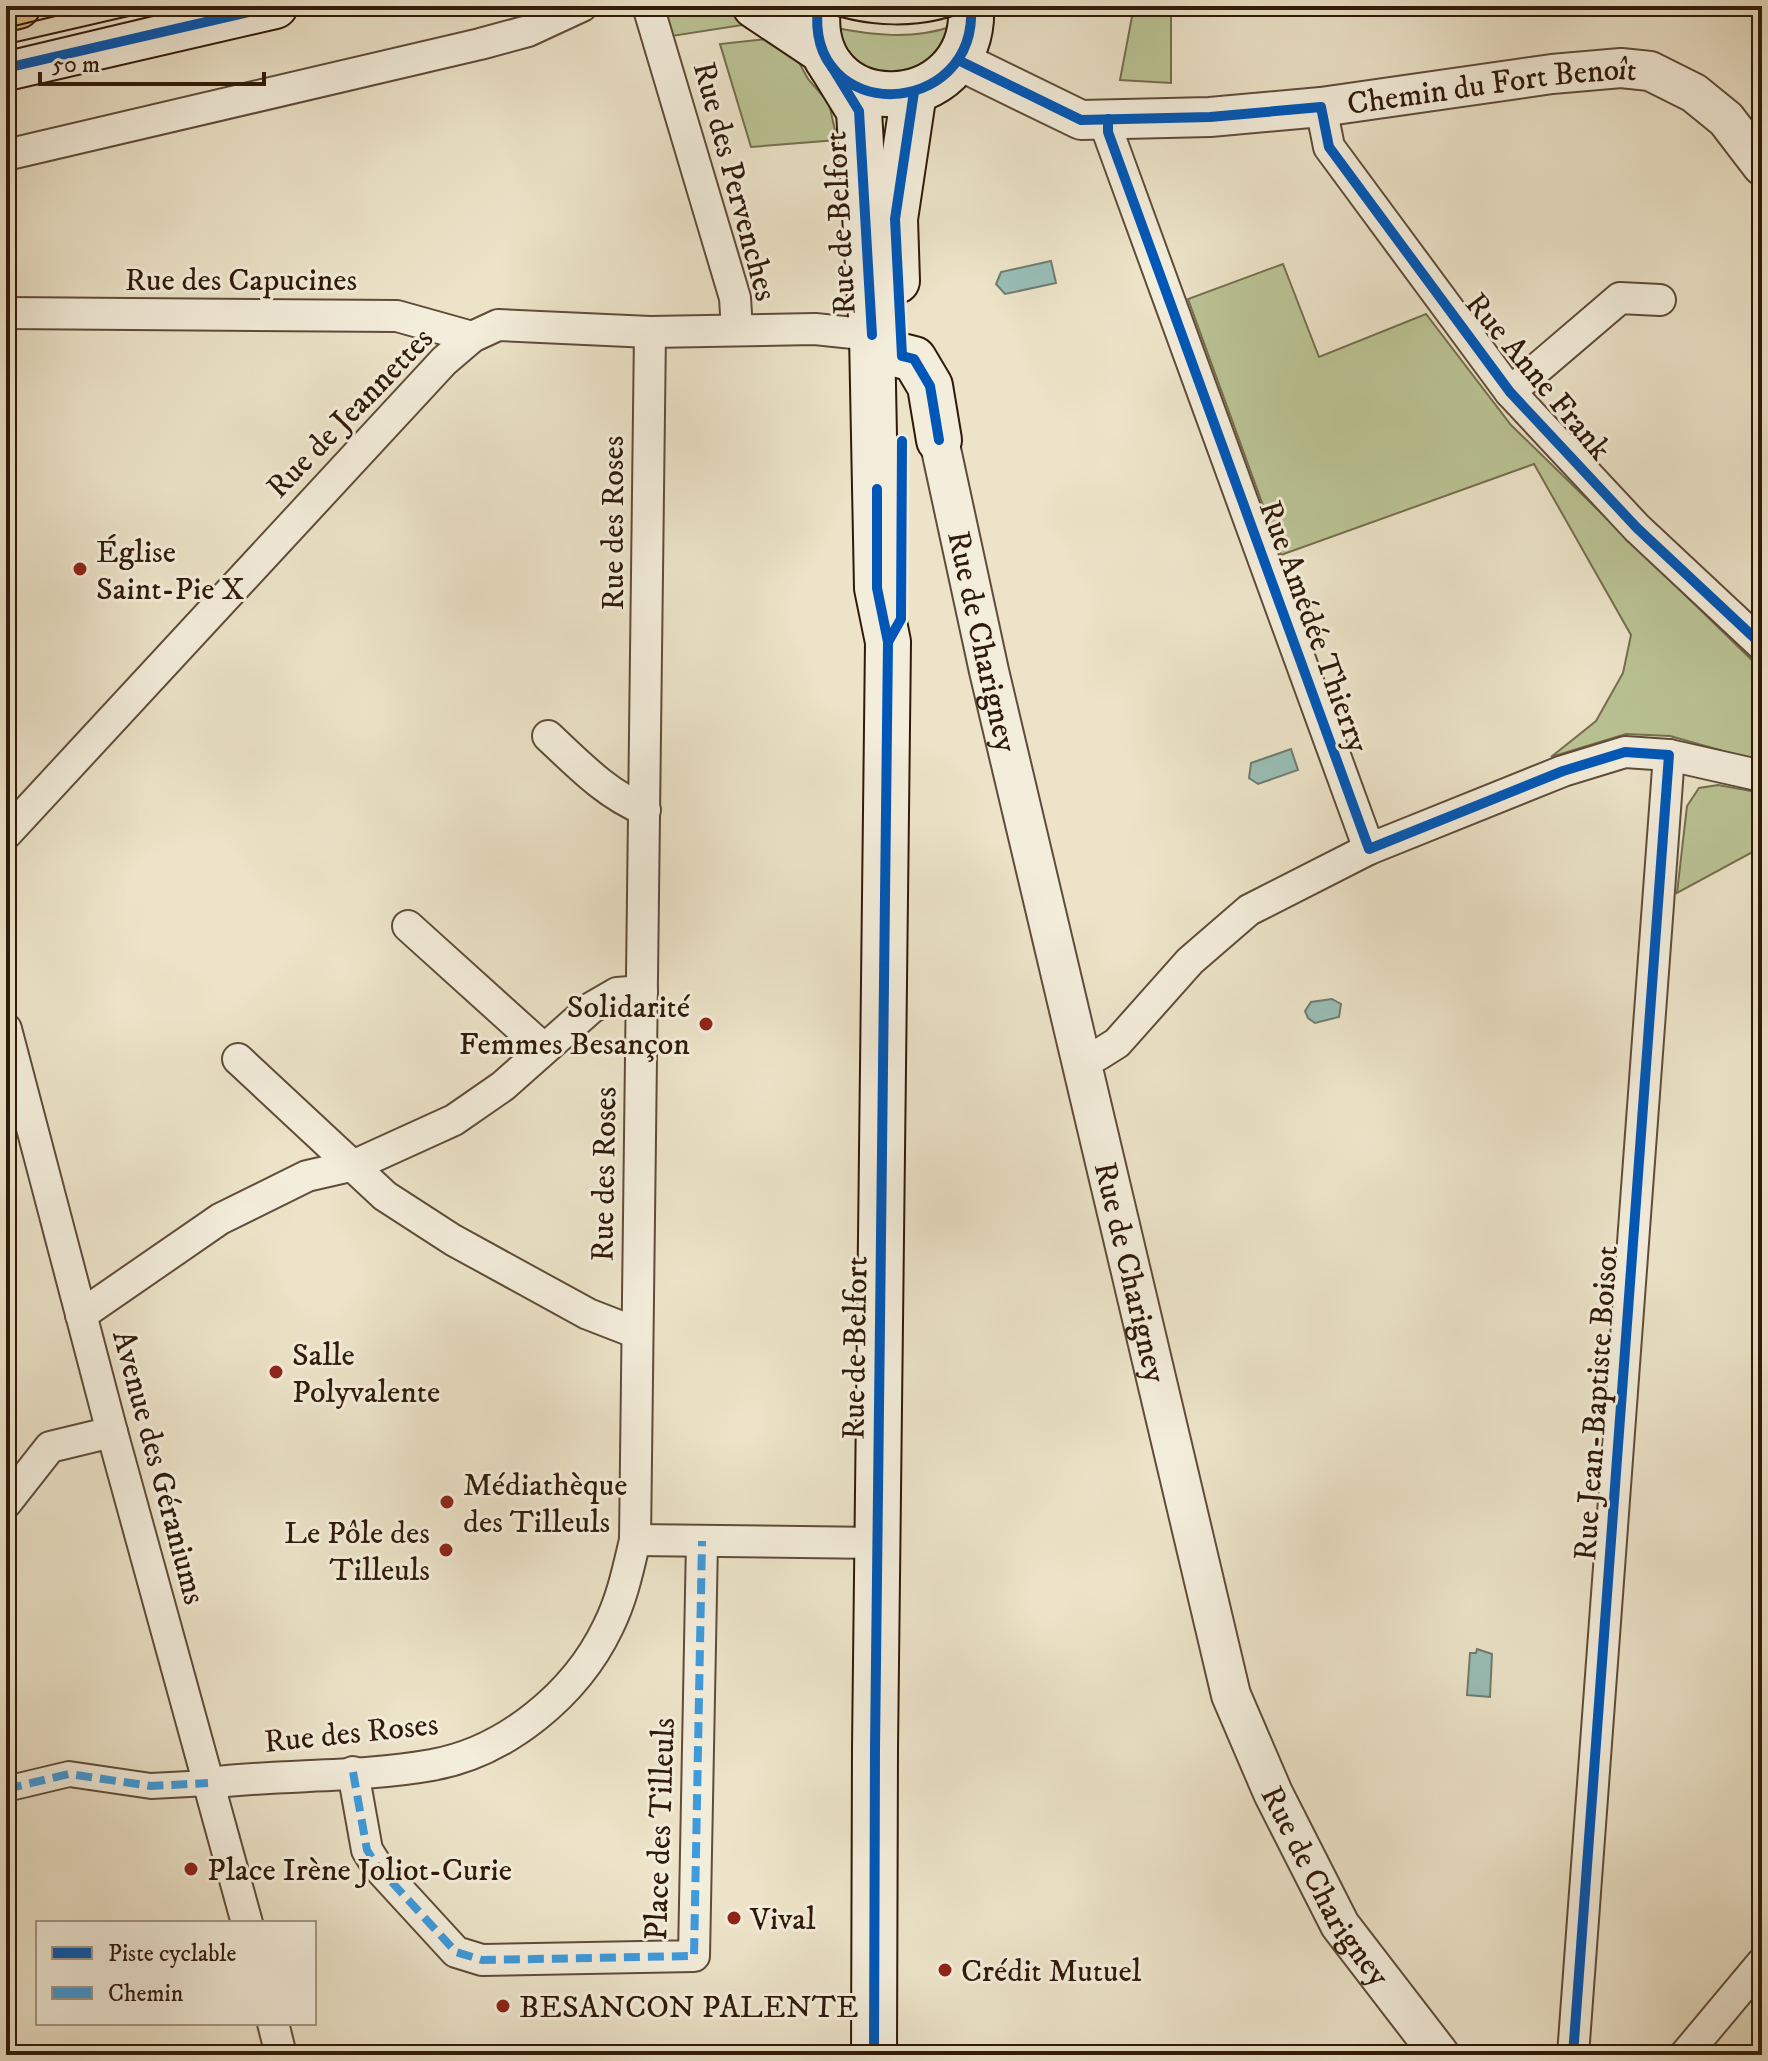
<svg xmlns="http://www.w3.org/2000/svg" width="1768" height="2061" viewBox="0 0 1768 2061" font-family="'IM FELL DW Pica',serif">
	<rect width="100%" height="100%" fill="#ece3c8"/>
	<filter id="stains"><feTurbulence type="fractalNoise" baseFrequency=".0025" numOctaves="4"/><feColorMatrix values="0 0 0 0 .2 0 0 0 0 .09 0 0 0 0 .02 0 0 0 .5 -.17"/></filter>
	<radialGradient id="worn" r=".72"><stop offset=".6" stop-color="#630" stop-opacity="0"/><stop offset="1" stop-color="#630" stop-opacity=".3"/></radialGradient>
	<g fill="#bac394" stroke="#756e4e" stroke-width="2">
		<polygon points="662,6 718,6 749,24 672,36"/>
		<polygon points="1134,6 1171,6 1171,83 1120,80"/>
		<path d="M831,27C871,35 911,40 950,27L932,61L904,77L854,66Z"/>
		<polygon points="777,38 790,46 808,79 829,103 837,140 751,147 720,44"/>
		<polygon points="1283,264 1319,357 1426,314 1511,425 1762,670 1762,762 1670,736 1626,734 1551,757 1596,721 1623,673 1631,635 1534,464 1281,555 1188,299"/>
		<polygon points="1718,785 1762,793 1762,847 1677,893 1687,806 1699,788"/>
	</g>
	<g fill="#99beb6" stroke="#6f7c71" stroke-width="2">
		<polygon points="1051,261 1056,283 1005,294 996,284 1001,272"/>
		<polygon points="1291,749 1298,770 1258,784 1249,778 1251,763"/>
		<polygon points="1332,999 1341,1004 1339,1017 1315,1023 1308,1018 1305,1011 1311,1002"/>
		<polygon points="1477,1649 1492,1654 1490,1697 1467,1695 1470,1653 1476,1653"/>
	</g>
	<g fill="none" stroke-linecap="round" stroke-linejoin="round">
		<defs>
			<polyline id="pedestrian" points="6,1789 69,1774 151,1786 208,1783"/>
			<g id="minor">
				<polyline points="648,6 735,298 737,330"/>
				<polyline points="1321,107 1329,147 1510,392 1637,528 1762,645"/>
				<polyline points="1108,119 1108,132 1369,849"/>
				<polyline points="6,155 480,44 528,31 582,6"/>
				<polyline points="6,313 397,316 472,337"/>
				<polyline points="1510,392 1620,298 1660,300"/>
				<path d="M548,736C578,764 606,794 645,810"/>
				<polyline points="6,834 444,361 472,337 498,325 650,332 815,329 872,335"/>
				<polyline points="408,926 543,1048"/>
				<polyline points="6,1029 112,1432 247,1923"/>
				<polyline points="238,1059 385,1196 453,1240 588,1314 637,1333"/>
				<polyline points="1081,1060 1098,1055 1117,1043 1190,961 1249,910 1369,849 1563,771 1625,752 1669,755 1762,776"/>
				<polyline points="81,1315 220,1219 307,1176 355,1165 454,1120 503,1086 591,1008 617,993 642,991"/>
				<polyline points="6,1503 50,1447 112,1432"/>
				<polyline points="635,1540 878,1543"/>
				<polyline points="353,1772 367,1850 377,1866 456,1952 482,1960 694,1956 702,1541"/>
				<path d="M208,1783C282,1774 359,1778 432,1765C506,1752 576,1694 608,1627C622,1599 628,1570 635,1540L650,332"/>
				<polyline points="273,2023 281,2055"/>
				<polyline points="1573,2055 1669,755"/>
				<polyline points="1685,2055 1762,1963"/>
			</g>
			<g id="tertiary">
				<path id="s1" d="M958,60L1081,120L1210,117L1321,107L1552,74L1621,68L1650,71L1694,93L1726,119L1762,166"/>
				<path id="s2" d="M939,440L989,671L1231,1695L1273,1793L1340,1925L1440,2055"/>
			</g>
			<g id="secondary">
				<polyline points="755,6 821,50"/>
				<path d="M818,6C804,126 978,121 971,6"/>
				<polyline points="832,67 859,111 872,335 877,588 888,642 875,1748 874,2055"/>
				<polyline points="6,68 275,6"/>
				<polyline points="897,281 895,219 914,92"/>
				<polyline points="902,356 914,359 930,386 939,440"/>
			</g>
			<polyline id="primary" points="6,9 18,6"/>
		</defs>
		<use href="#pedestrian" stroke="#5f4c39" stroke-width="28"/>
		<use href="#minor" stroke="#5f4c39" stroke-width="34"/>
		<use href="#tertiary" stroke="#5f4c39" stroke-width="42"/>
		<use href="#secondary" stroke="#301a09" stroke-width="48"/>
		<use href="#primary" stroke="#301a09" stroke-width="48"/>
		<use href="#pedestrian" stroke="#f3eddb" stroke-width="24"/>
		<use href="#minor" stroke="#f3eddb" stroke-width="30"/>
		<use href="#tertiary" stroke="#f3eddb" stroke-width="38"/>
		<use href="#secondary" stroke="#f3eddb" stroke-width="44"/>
		<use href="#primary" stroke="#e6c284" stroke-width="44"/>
		<g stroke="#301a09" stroke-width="2">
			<path d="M810,6C862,29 926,32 977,6"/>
			<polyline points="859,6 893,12 940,6"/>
			<polyline points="6,28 97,6"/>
			<polyline points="6,51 195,6"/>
		</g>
		<g stroke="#3e9bdd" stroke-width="8" stroke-dasharray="16 8" stroke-linecap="butt">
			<polyline points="353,1772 367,1850 377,1866 456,1952 482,1960 694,1956 702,1541"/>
			<polyline points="6,1789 69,1774 151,1786 208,1783"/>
		</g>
		<defs>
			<g id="cycleway">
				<path d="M818,6C804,126 978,121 971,6"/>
				<polyline points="958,60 1081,120 1210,117 1321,107 1329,147 1510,392 1637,528 1762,645"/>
				<polyline points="832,67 859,111 872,335"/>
				<polyline points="6,68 275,6"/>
				<polyline points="914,92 895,219 902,356 914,359 930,386 939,440"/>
				<polyline points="1108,119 1108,132 1369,849 1563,771 1625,752 1669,755 1573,2055"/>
				<polyline points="888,642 901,619 902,441"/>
				<polyline points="874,2055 875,1748 888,642 877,588 877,489"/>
			</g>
		</defs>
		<use href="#cycleway" stroke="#f3eddb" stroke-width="15"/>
		<use href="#cycleway" stroke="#0057b8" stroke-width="10"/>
	</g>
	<g fill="#8f2418" stroke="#f3eddb" stroke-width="3">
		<circle cx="80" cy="569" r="8"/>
		<circle cx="706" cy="1024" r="8"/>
		<circle cx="276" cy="1372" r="8"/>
		<circle cx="447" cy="1502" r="8"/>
		<circle cx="446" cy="1550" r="8"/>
		<circle cx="191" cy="1869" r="8"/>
		<circle cx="734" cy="1918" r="8"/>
		<circle cx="945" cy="1970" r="8"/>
		<circle cx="503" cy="2006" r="8"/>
	</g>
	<g text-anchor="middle" stroke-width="6" stroke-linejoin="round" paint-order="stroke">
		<g font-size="32" fill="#301a09" stroke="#f3eddb">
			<text dy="11" stroke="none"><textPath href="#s1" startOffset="550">Chemin du Fort Benoît</textPath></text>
			<text transform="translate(736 181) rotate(75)" y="11">Rue des Pervenches</text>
			<text transform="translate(839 223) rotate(-93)" y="11">Rue de Belfort</text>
			<text x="241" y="290">Rue des Capucines</text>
			<text transform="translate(1539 376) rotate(50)" y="11">Rue Anne Frank</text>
			<text transform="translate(349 412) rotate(-46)" y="11">Rue de Jeannettes</text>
			<text transform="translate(612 523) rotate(-90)" y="11">Rue des Roses</text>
			<text transform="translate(1315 626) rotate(70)" y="11">Rue Amédée Thierry</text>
			<text dy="11" stroke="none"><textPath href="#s2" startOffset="206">Rue de Charigney</textPath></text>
			<text transform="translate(603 1174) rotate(-89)" y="11">Rue des Roses</text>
			<text dy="11" stroke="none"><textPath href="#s2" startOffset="854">Rue de Charigney</textPath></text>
			<text transform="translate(854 1348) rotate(-89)" y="11">Rue de Belfort</text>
			<text transform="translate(1595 1403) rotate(-86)" y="11">Rue Jean-Baptiste Boisot</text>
			<text transform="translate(160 1467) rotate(75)" y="11">Avenue des Géraniums</text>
			<text transform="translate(351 1732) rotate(-6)" y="11">Rue des Roses</text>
			<text transform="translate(659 1829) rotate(-88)" y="11">Place des Tilleuls</text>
			<text dy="11" stroke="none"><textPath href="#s2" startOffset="1502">Rue de Charigney</textPath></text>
		</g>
		<g font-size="32" fill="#301a09" stroke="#f3eddb" text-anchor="start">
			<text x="96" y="562">Église<tspan x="96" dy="37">Saint-Pie X</tspan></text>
			<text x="690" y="1017" text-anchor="end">Solidarité<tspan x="690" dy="37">Femmes Besançon</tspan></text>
			<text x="292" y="1365">Salle<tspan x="292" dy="37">Polyvalente</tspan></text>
			<text x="463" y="1495">Médiathèque<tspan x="463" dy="37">des Tilleuls</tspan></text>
			<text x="430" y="1543" text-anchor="end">Le Pôle des<tspan x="430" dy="37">Tilleuls</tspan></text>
			<text x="207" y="1880">Place Irène Joliot-Curie</text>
			<text x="750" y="1929">Vival</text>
			<text x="961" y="1981">Crédit Mutuel</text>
			<text x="519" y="2017">BESANCON PALENTE</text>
		</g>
	</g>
	<rect width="1768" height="2061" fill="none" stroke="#ece3c8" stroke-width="32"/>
	<rect x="8" y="8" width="1752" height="2045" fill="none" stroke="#301a09" stroke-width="4"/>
	<rect x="16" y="16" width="1736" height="2029" fill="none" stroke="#301a09" stroke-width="2"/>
	<rect x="36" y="1921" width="280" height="104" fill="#f3eddb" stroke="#a59987" stroke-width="2"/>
	<rect x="52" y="1947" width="40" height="12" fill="#0057b8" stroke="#a59987" stroke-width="2"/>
	<text x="108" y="1961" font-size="24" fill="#301a09">Piste cyclable</text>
	<rect x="52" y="1987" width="40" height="12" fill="#3e9bdd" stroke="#a59987" stroke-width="2"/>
	<text x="108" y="2001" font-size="24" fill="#301a09">Chemin</text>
	<path d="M40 72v12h224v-12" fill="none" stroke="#301a09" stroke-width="4"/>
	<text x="52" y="72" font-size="24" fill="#301a09" stroke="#f3eddb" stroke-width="6" paint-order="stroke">50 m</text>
	<rect width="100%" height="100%" filter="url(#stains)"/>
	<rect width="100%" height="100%" fill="url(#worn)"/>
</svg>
